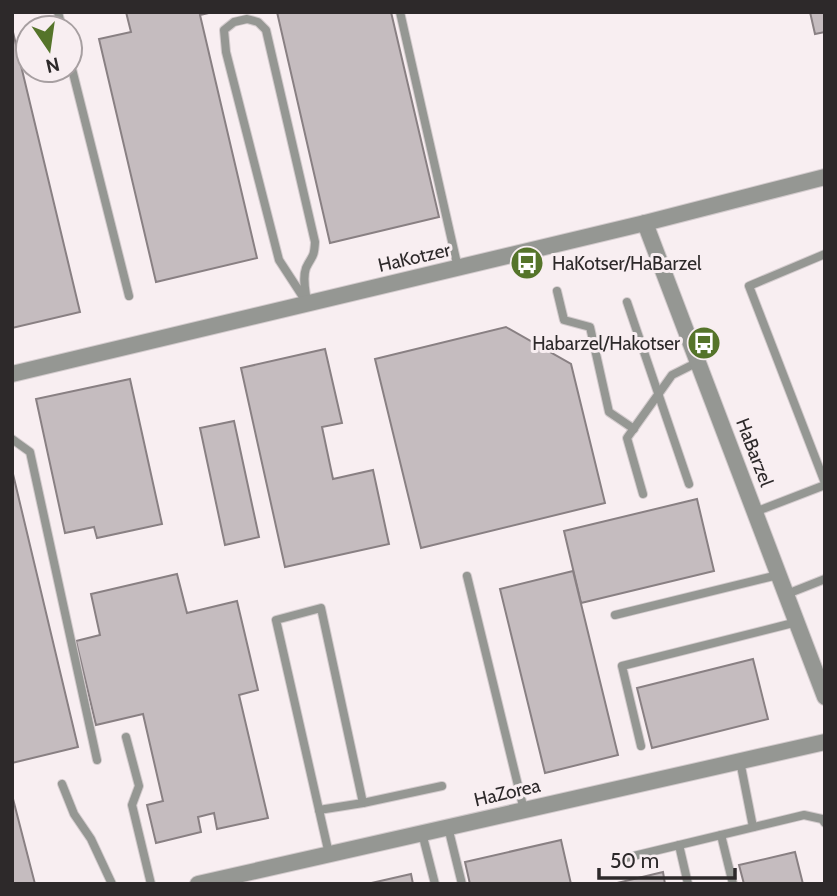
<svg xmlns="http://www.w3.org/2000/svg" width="837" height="896" viewBox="0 0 837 896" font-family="Cabin,sans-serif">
	<rect width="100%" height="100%" fill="#f8eef1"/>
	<g fill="#c5bcbf" stroke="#898083" stroke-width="2">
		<polygon points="126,12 213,12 200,15 257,258 156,282 99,39 131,32"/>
		<polygon points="277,12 391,12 439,217 330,243"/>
		<polygon points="810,12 825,12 825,32 815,34"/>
		<polygon points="12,28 80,312 12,328"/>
		<polygon points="506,327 571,364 605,503 421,548 375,359"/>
		<polygon points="325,349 342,423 322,427 333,479 373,470 389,544 285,567 241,368"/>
		<polygon points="130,379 162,524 97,538 94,527 65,533 36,399"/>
		<polygon points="234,421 259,537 225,545 200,428"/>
		<polygon points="13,474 78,747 12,763 12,475"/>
		<polygon points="697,499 714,571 581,603 564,531"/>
		<polygon points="573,571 618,755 545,773 500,589"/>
		<polygon points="177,574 187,613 237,601 258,690 239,695 268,818 217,829 214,813 198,817 201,832 156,843 147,805 163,801 143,714 96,725 76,641 100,635 91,594"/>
		<polygon points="753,659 768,719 652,748 637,688"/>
		<polygon points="12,795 35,884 12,884"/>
		<polygon points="561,840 571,884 470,884 465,862"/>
		<polygon points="795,852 803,884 744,884 739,865"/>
		<polygon points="663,872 665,884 613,884"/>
		<polygon points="411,874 413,884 367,884"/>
	</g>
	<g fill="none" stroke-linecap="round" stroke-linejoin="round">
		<defs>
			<g id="lane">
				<polyline points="58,12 62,28"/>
				<polyline points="400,12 458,268"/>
				<path d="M247,19L258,22L266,30L315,242C314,259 312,255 306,268C302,279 306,292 307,303L279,260L226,52L224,30L234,22Z"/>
				<polyline points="70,61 129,296"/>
				<polyline points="825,254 749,286 825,483"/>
				<polyline points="557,291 564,320 590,327 609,412 634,429"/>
				<polyline points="627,302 689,484"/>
				<polyline points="12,439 30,452 97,760"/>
				<polyline points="643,494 627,438 672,375 698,362"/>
				<polyline points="755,512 825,485"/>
				<polyline points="467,576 524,810"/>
				<polyline points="787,594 825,579"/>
				<polyline points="615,615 778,575"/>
				<polyline points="126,737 139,786 132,805 151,884"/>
				<polyline points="641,746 622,666 797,622"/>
				<polyline points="740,761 753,827"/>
				<polyline points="62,784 74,814 91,839 112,884"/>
				<polyline points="319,810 363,803"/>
				<polyline points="448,827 462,884"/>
				<polyline points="422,833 435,884"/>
				<polyline points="721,835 733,884"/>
				<polyline points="679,845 688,884"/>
				<polyline points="329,854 276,620 321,608 363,803 442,786"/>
				<polyline points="621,859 804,815 822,819 825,823"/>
			</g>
			<g id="street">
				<polyline points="645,223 825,697"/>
				<polyline points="12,374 645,223 825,177"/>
				<polyline points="198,884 825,742"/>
			</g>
		</defs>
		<use href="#lane" stroke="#d3cbcd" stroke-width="10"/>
		<use href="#street" stroke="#d3cbcd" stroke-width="18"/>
		<use href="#lane" stroke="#959793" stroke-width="8"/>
		<use href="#street" stroke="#959793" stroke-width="16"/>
	</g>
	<defs>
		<symbol id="bus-disc" viewBox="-11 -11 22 22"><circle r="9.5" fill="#55742a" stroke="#f8eef1"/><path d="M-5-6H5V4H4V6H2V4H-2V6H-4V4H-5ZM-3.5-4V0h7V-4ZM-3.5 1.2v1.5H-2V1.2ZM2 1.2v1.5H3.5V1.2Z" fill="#fff"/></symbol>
	</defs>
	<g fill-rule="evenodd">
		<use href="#bus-disc" x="508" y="244" width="38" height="38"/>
		<use href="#bus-disc" x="685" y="324" width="38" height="38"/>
	</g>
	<g text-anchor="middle" stroke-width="6" stroke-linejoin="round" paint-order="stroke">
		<g font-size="19" fill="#2d292a" stroke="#f8eef1">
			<text transform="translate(414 257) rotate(-13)" y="7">HaKotzer</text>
			<text transform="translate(755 452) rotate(69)" y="7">HaBarzel</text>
			<text transform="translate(507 792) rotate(-13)" y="7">HaZorea</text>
		</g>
		<g font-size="19" fill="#2d292a" stroke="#f8eef1" text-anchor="start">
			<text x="552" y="270">HaKotser/HaBarzel</text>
			<text x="680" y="350" text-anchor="end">Habarzel/Hakotser</text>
		</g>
	</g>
	<rect width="837" height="896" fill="none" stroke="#2d292a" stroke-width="28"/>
	<g transform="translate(49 49) rotate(167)"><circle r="33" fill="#f8eef1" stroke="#a79fa1" stroke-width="2"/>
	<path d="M0-5L12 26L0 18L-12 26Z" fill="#55742a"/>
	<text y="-10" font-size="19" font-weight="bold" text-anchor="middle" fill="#2d292a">N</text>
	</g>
	<path d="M599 868v10h136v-10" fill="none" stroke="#2d292a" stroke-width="3.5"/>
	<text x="610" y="868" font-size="21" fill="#2d292a" stroke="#f8eef1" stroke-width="5" paint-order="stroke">50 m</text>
</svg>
